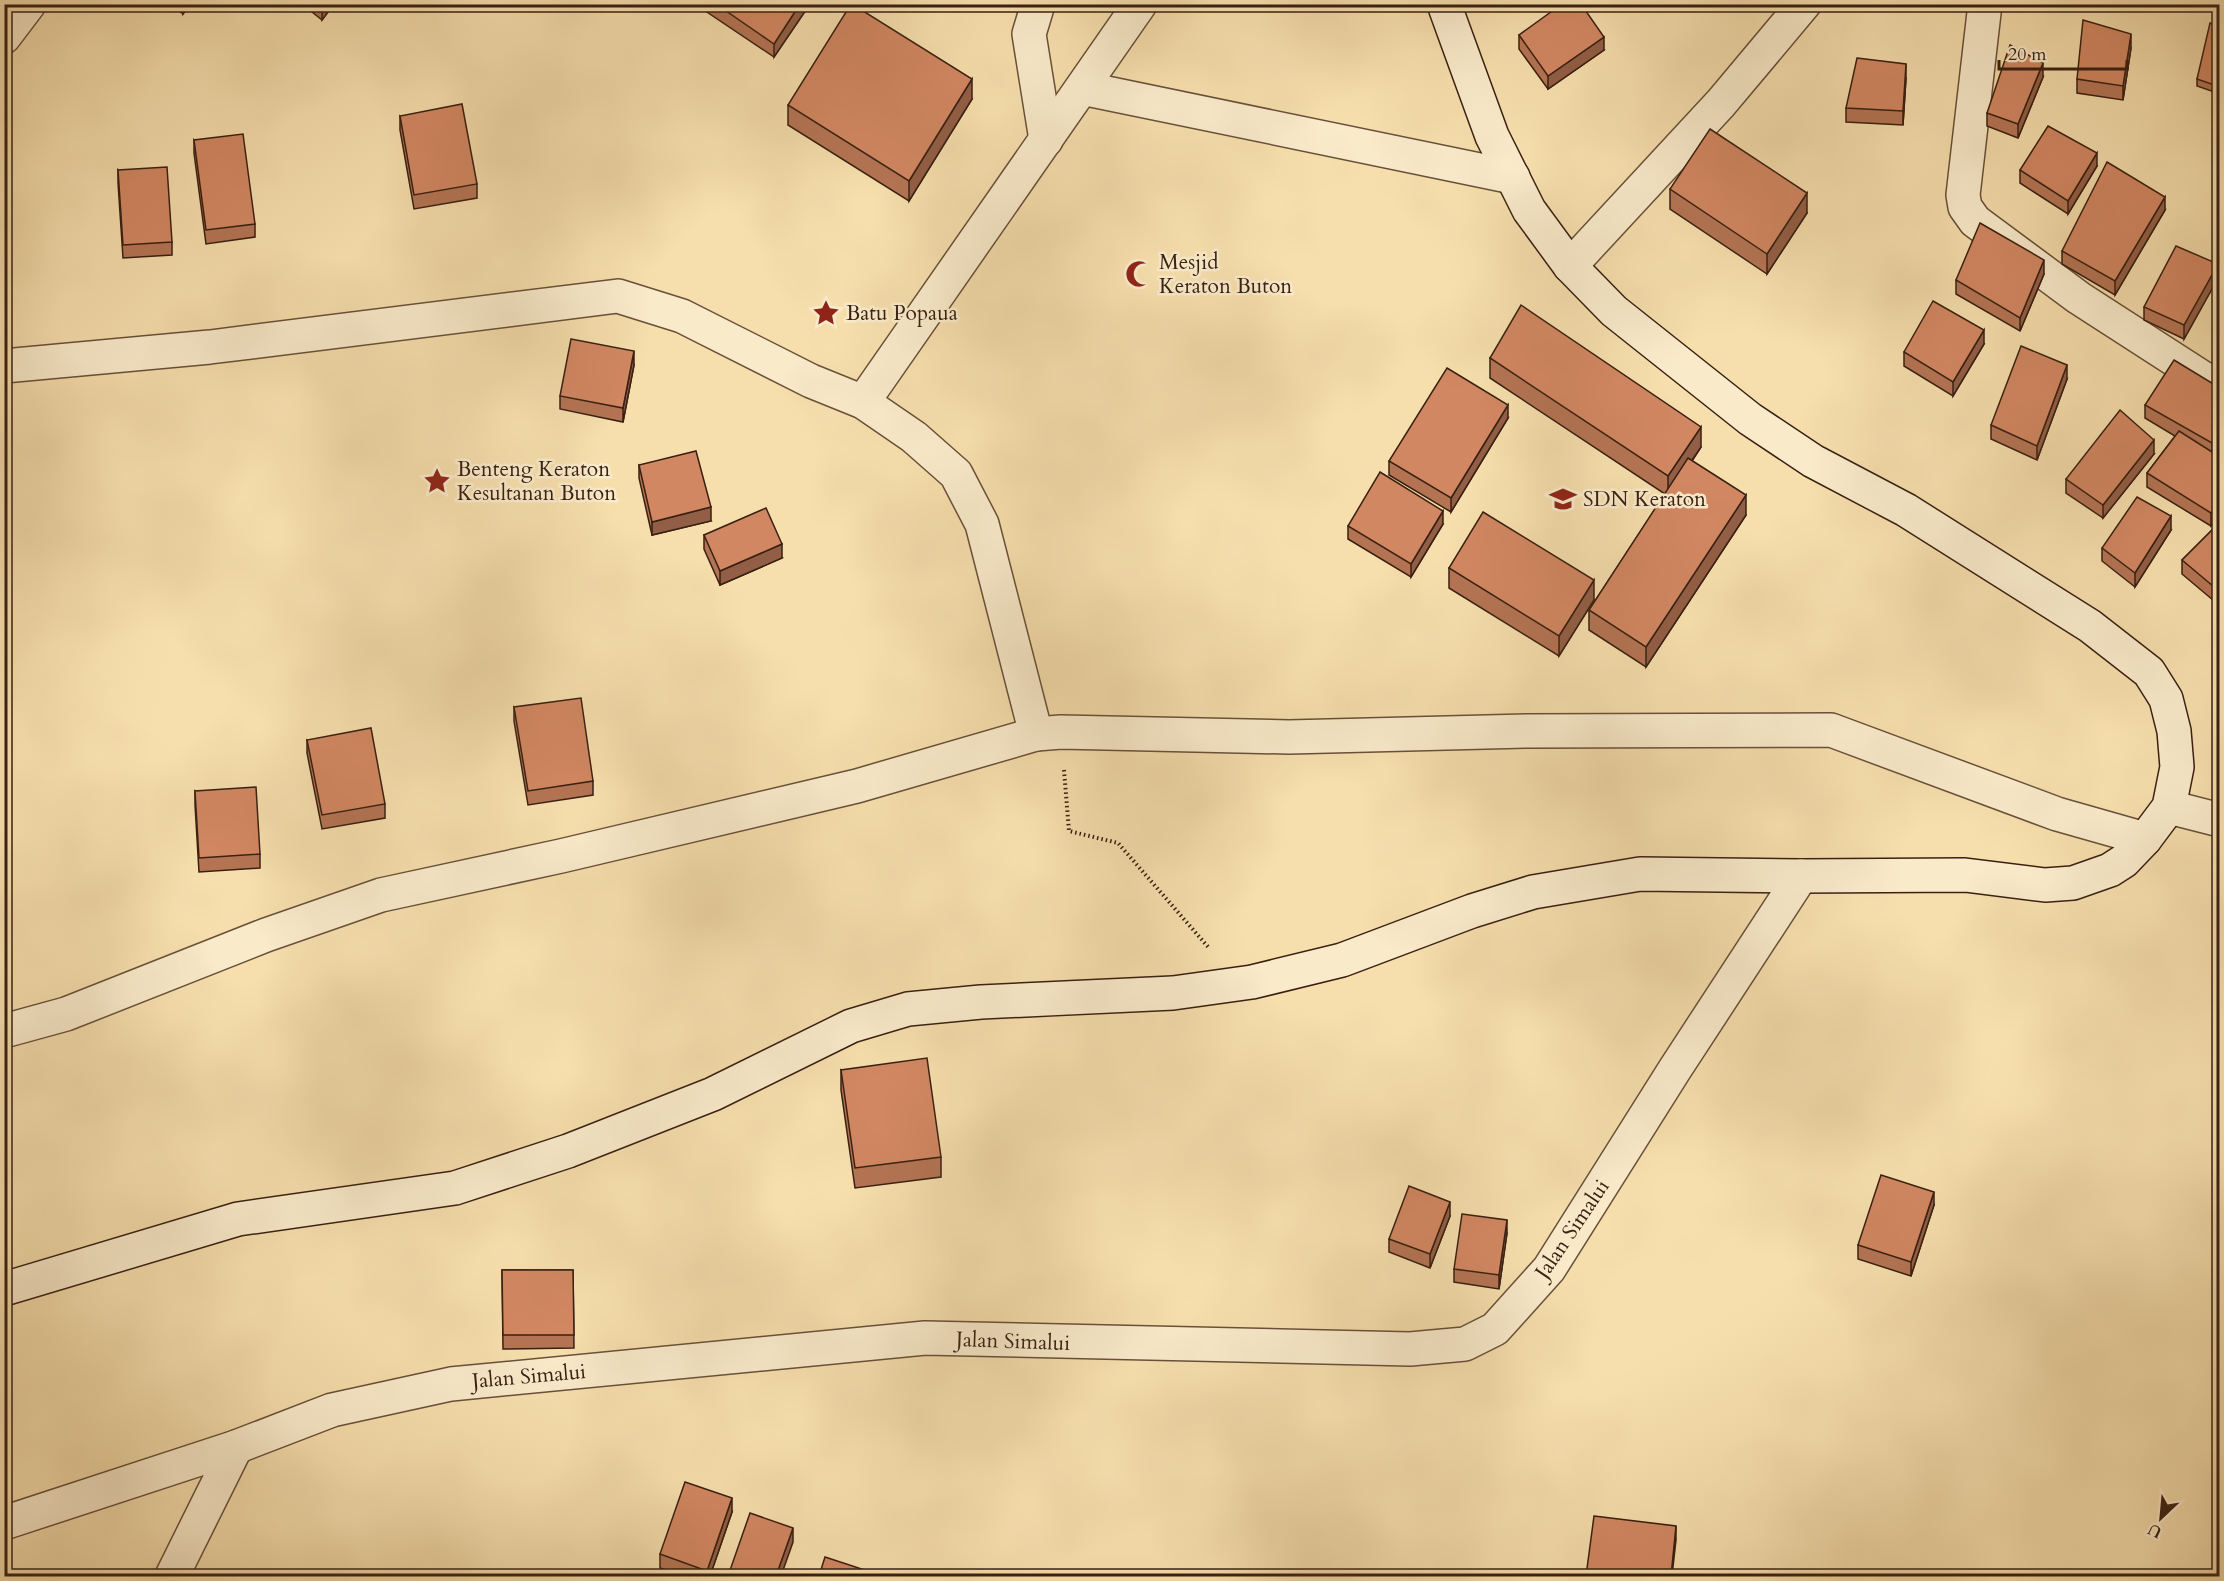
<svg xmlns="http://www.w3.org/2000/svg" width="2224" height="1581" viewBox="0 0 2224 1581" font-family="Cardo,serif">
	<rect width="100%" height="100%" fill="#f6dead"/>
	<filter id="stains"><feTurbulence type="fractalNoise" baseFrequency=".00333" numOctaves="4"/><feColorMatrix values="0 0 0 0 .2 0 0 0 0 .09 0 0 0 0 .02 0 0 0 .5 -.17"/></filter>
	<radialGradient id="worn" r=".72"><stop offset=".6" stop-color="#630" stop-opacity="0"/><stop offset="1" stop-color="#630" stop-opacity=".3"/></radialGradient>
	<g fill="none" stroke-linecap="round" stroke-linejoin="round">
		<defs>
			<g id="minor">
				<polyline points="1038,4 1029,34 1046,140"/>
				<polyline points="1985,4 1963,195 1965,207 1975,221 2079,298 2220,389"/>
				<polyline points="1082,88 1513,177"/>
				<polyline points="4,366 210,347 618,296 682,316 811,381 863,402 914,437 956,474 982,524 1036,734"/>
				<polyline points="863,402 1140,4"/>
				<polyline points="4,1523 236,1447 332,1410 451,1384 925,1338 1410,1349 1465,1344 1495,1329 1549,1269 1675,1069 1801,876"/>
				<polyline points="172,1576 236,1447"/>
			</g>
			<g id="tertiary">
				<polyline points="4,37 29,4"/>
				<polyline points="1570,266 1721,103 1804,4"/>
				<polyline points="2169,807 2220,820"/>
				<polyline points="4,1031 66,1014 266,935 381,895 561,856 857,786 1036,734 1061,732 1289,737 1527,731 1831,730 2057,814 2145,839"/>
			</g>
			<polyline id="secondary" points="4,1289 238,1219 455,1188 568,1151 713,1094 851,1026 908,1009 981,1002 1173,993 1252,982 1342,960 1472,911 1533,892 1640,874 1801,876 1965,875 2045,885 2073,883 2110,870 2124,861 2145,839 2169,807 2177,767 2174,731 2166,699 2149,672 2090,626 1906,510 1813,461 1750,419 1614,311 1570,266 1529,210 1492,136 1444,4"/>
		</defs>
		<use href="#minor" stroke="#685039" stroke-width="36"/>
		<use href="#tertiary" stroke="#685039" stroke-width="36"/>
		<use href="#secondary" stroke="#392012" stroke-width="36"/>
		<polyline stroke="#392012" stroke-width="4" stroke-dasharray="1.5 3" stroke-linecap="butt" points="1064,770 1069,831 1118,843 1209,948"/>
		<use href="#minor" stroke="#f9eaca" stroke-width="33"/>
		<use href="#tertiary" stroke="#f9eaca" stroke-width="33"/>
		<use href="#secondary" stroke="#f9eaca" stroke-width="33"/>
	</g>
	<g fill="#b47454" stroke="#392012" stroke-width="1.5">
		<polygon points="170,4 190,4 183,14"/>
		<polygon points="302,4 334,4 322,20"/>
		<polygon points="695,4 810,4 774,57"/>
		<polygon points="2220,27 2220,94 2197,86 2197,79"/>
		<polygon points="1519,35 1604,50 1548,89 1519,49"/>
		<polygon points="2131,48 2123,100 2077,93 2077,79"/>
		<polygon points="2043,77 2018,138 1987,126 1987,113"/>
		<polygon points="1906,78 1903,125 1846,122 1846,108"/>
		<polygon points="972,99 909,201 788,125 788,105"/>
		<polygon points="400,116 477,184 477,198 414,209 400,130"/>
		<polygon points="194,140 255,224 255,237 206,244 194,153"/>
		<polygon points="2097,166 2068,214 2020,183 2020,170"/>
		<polygon points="118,170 172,242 172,255 123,258 118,183"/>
		<polygon points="1670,189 1807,213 1767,274 1670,209"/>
		<polygon points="2165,210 2115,295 2062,264 2062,251"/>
		<polygon points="2044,274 2020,331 1956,294 1956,280"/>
		<polygon points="2218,278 2184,339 2144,320 2144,307"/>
		<polygon points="1984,344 1953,396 1904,366 1904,352"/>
		<polygon points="1490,358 1701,447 1692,461 1746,515 1646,667 1589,630 1589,610 1665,494 1490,378"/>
		<polygon points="634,365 623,422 560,409 560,396"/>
		<polygon points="2067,379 2037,460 1991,439 1991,425"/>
		<polygon points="2220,388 2220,445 2214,454 2220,457 2220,517 2211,526 2147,487 2147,473 2175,436 2145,418 2145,405"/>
		<polygon points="1508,418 1451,512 1389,475 1389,461"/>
		<polygon points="2154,454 2103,518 2066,493 2066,479"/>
		<polygon points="639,465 711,521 652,535 639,478"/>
		<polygon points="2220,522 2220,606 2182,574 2182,560"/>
		<polygon points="1443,524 1411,577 1348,539 1348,526"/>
		<polygon points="2171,530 2135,587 2102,561 2102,548"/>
		<polygon points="704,535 782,558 720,585 704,549"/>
		<polygon points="1449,568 1594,600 1559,656 1449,588"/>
		<polygon points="514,707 593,781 593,795 528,805 514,721"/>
		<polygon points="307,740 385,804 385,818 322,829 307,753"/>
		<polygon points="195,791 260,854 260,868 199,872 195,805"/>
		<polygon points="841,1070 941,1157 941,1177 855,1188 841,1090"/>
		<polygon points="1934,1205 1911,1276 1858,1259 1858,1245"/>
		<polygon points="1450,1216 1430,1268 1389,1252 1389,1239"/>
		<polygon points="1507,1233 1499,1289 1454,1282 1454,1269"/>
		<polygon points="502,1270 573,1270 574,1348 503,1349"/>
		<polygon points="732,1512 710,1576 685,1576 660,1568 660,1554"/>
	</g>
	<g fill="#925e45" stroke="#392012" stroke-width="1.5">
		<polygon points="183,4 190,4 183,14"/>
		<polygon points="324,4 334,4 322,20 322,7"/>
		<polygon points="800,4 810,4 774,57 774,44"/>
		<polygon points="2131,34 2131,48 2123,100 2123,86"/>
		<polygon points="1604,37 1604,50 1548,89 1548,76"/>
		<polygon points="2043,63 2043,77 2018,138 2018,124"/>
		<polygon points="1906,64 1906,78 1903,125 1903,111"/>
		<polygon points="972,79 972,99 909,201 909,181"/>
		<polygon points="2097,153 2097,166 2068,214 2068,201"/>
		<polygon points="1807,193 1807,213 1767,274 1767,254"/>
		<polygon points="2165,197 2165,210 2115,295 2115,281"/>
		<polygon points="2044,260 2044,274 2020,331 2020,318"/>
		<polygon points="2218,264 2218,278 2184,339 2184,325"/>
		<polygon points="1984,330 1984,344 1953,396 1953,382"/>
		<polygon points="634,351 634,365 623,422 623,408"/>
		<polygon points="2067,365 2067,379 2037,460 2037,446"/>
		<polygon points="1508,405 1508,418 1451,512 1451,498"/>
		<polygon points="1701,427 1701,447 1668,496 1668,476"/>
		<polygon points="2220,431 2220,445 2212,457 2212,443"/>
		<polygon points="2154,440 2154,454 2103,518 2103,505"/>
		<polygon points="1746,495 1746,515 1646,667 1646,647"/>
		<polygon points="2220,503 2220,517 2211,526 2211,513"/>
		<polygon points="711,507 711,521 652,535 652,522"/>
		<polygon points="1443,511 1443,524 1411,577 1411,564"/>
		<polygon points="2171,516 2171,530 2135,587 2135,573"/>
		<polygon points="782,544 782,558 720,585 720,571"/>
		<polygon points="1594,580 1594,600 1559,656 1559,636"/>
		<polygon points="1934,1192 1934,1205 1911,1276 1911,1262"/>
		<polygon points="1450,1202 1450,1216 1430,1268 1430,1254"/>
		<polygon points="1507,1220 1507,1233 1499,1289 1499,1275"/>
		<polygon points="732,1498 732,1512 710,1576 707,1576 707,1571"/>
		<polygon points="1676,1526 1676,1540 1672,1576 1671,1576"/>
		<polygon points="793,1528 793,1542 781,1576 776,1576"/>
	</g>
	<g fill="#d18762" stroke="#392012" stroke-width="1.5">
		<polygon points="716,4 800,4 774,44"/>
		<polygon points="851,4 852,4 972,79 909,181 788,105"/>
		<polygon points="1562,4 1581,4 1604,37 1548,76 1519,35"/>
		<polygon points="2083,20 2131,34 2123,86 2077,79"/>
		<polygon points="2210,23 2220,27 2220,87 2197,79"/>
		<polygon points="2010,45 2043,63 2018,124 1987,113"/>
		<polygon points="1857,58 1906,64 1903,111 1846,108"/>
		<polygon points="462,104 477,184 414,195 400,116"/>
		<polygon points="2048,126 2097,153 2068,201 2020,170"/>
		<polygon points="1710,129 1807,193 1767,254 1670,189"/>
		<polygon points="243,134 255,224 206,230 194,140"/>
		<polygon points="2107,162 2165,197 2115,281 2062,251"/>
		<polygon points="167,167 172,242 123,245 118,170"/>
		<polygon points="1980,223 2044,260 2020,318 1956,280"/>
		<polygon points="2176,246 2218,264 2184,325 2144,307"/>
		<polygon points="1933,301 1984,330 1953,382 1904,352"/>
		<polygon points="1521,305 1701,427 1668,476 1490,358"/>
		<polygon points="571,339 634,351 623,408 560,396"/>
		<polygon points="2021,346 2067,365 2037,446 1991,425"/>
		<polygon points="2174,360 2220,388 2220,431 2212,443 2145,405"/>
		<polygon points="1447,368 1508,405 1451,498 1389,461"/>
		<polygon points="2120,410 2154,440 2103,505 2066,479"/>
		<polygon points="2179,431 2220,457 2220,503 2211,513 2147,473"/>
		<polygon points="696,451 711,507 652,522 639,465"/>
		<polygon points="1688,458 1746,495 1646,647 1589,610"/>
		<polygon points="1380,472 1443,511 1411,564 1348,526"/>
		<polygon points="2137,497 2171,516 2135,573 2102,548"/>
		<polygon points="766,508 782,544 720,571 704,535"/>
		<polygon points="1483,512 1594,580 1559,636 1449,568"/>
		<polygon points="2220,522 2220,592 2182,560"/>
		<polygon points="581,698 593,781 528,791 514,707"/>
		<polygon points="371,728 385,804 322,815 307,740"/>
		<polygon points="256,787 260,854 199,858 195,791"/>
		<polygon points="927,1058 941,1157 855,1168 841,1070"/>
		<polygon points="1881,1175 1934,1192 1911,1262 1858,1245"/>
		<polygon points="1409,1186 1450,1202 1430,1254 1389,1239"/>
		<polygon points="1462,1214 1507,1220 1499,1275 1454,1269"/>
		<polygon points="502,1270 573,1270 574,1335 503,1335"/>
		<polygon points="685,1482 732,1498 707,1571 660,1554"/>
		<polygon points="750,1513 793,1528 776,1576 728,1576"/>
		<polygon points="1594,1516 1676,1526 1671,1576 1586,1576"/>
		<polygon points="825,1557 880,1575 880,1576 819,1576"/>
	</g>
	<defs>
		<symbol id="mosque-bare" viewBox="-9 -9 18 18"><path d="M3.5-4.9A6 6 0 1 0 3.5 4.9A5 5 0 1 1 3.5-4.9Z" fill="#8f2418" stroke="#f9eaca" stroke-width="2.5" paint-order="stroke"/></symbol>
		<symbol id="sight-bare" viewBox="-9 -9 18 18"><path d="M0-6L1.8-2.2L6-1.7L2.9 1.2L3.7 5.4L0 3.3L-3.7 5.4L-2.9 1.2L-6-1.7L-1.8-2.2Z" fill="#8f2418" stroke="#f9eaca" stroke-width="2.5" paint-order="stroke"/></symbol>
		<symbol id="school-bare" viewBox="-9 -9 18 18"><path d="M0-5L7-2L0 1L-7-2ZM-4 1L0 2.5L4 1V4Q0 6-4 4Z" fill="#8f2418" stroke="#f9eaca" stroke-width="2.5" paint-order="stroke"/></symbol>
	</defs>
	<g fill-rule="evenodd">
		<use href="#mosque-bare" x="1120" y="255" width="38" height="38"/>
		<use href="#sight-bare" x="807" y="294" width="38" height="38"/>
		<use href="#sight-bare" x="418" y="462" width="38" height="38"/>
		<use href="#school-bare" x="1544" y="480" width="38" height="38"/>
	</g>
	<g text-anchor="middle" stroke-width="5" stroke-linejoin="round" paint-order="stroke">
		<g font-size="21" fill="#392012" stroke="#f9eaca" text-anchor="start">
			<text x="1159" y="269">Mesjid<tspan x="1159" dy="24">Keraton Buton</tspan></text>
			<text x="846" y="320">Batu Popaua</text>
			<text x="457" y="476">Benteng Keraton<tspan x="457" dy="24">Kesultanan Buton</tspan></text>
			<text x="1583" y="506">SDN Keraton</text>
		</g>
		<g font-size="21" fill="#392012" stroke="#f9eaca">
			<text transform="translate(1572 1229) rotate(-56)" y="7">Jalan Simalui</text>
			<text transform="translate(1013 1341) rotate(2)" y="7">Jalan Simalui</text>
			<text transform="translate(529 1376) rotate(-5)" y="7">Jalan Simalui</text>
		</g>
	</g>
	<rect width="2224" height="1581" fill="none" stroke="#f6dead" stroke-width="24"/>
	<rect x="6" y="6" width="2212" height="1569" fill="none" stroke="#392012" stroke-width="3"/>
	<rect x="12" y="12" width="2200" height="1557" fill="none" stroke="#392012" stroke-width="1.5"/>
	<g transform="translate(2161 1518) rotate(206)" stroke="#f9eaca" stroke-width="4.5" paint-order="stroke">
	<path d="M0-4.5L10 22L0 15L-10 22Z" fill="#392012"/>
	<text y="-9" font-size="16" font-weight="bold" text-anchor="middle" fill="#392012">U</text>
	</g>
	<path d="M1999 60v9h128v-9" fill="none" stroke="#392012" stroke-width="3"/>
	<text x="2008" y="60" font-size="18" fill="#392012" stroke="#f9eaca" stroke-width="4.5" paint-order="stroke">20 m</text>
	<rect width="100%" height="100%" filter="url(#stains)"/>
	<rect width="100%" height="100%" fill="url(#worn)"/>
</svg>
